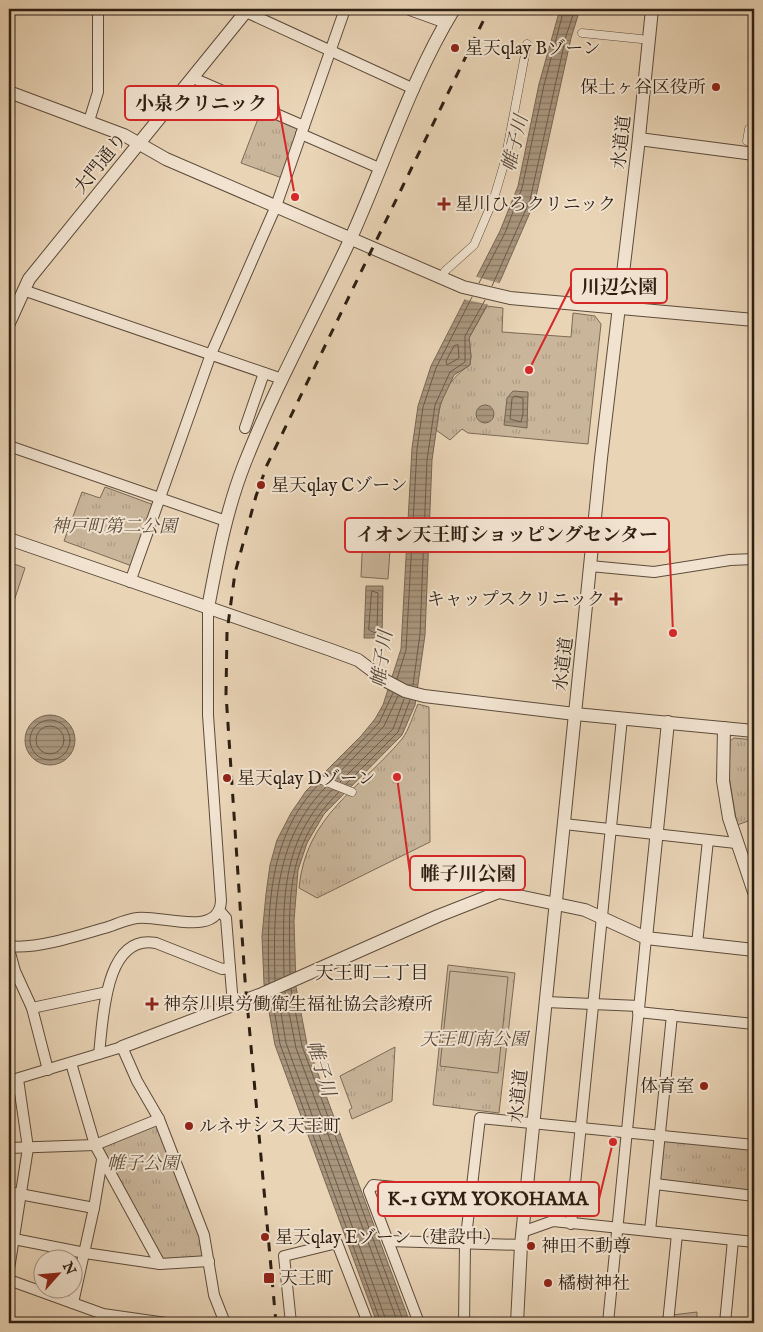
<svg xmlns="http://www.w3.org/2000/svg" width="763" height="1332" viewBox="0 0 763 1332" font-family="'IM FELL English','Noto Serif JP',serif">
	<defs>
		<pattern id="grass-tufts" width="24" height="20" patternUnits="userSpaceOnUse" patternTransform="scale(1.25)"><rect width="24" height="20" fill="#c9b59a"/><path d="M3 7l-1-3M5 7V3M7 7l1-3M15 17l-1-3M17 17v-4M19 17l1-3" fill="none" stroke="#ad9b84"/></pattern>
		<pattern id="water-rules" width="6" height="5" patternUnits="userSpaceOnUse" patternTransform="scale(1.25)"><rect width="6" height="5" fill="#a9967e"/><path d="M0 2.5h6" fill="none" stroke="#8a7a66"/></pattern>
	</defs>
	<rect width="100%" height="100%" fill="#e9d4b6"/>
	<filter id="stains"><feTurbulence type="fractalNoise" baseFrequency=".004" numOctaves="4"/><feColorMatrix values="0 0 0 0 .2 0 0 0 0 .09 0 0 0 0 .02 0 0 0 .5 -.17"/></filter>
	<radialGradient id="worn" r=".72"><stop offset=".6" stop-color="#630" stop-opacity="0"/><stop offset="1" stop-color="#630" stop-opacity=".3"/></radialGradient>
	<g fill="url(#grass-tufts)" stroke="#7c6a56">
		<polygon points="261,111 301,127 282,178 241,163"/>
		<path d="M487,306L503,308L502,332L571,337L573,313L595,316L601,324L588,444L468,433L462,429L450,440L436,430C440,401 444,382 470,365L471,356L469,338Z"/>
		<polygon points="105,487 154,505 132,566 64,541 82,492 100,498"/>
		<path d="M418,704L429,707L430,842L317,898L299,888C306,815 359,790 402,739C409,730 413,715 418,704Z"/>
		<polygon points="734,738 754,740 754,819 737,825 729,776 730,741"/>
		<polygon points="448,965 515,973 499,1113 433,1105"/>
		<polygon points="395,1047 392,1101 352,1119 349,1110 352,1108 340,1076"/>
		<polygon points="157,1122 202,1235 207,1260 164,1261 102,1147"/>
		<polygon points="661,1140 754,1149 754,1194 661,1182 658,1179"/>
	</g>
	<g fill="#c9b59a" stroke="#7c6a56">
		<polygon points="363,533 391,535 388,579 361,577"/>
		<polygon points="9,562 25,568 9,616"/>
		<polygon points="450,971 508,977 498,1073 440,1066"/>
		<polygon points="697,1312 697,1321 672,1323 672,1315"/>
	</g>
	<g fill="url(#water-rules)" stroke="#786653">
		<polygon points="560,9 580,9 571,38 535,201 501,279 469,338 471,356 470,365 454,375 440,405 432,460 425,635 415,705 402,735 324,814 307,843 298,870 294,921 296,987 307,1044 410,1323 377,1323 275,1045 264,984 262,936 266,894 270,865 277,840 291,813 306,791 361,736 375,719 383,705 401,649 412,448 418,406 431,366 500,231 518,186 539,84"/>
		<polygon points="513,391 528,392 527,428 504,425 507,398"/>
		<circle cx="485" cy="414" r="9"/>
		<polygon points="366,586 383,586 382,638 364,638"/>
		<circle cx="50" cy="740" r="25"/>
	</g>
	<polygon fill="#e9d4b6" points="474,276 502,284 490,305 463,299"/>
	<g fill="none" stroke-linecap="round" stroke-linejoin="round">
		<g stroke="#6c5a48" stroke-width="1">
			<polyline points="479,283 505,233 522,188 544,85 564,9"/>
			<polyline points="492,286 530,200 566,36 575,9"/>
			<polygon points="458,345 459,358 447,365 446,361 454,346"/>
			<polygon points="515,396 523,398 523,414 521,422 510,419 512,399"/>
			<polygon points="372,591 378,593 377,631 375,633 369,630"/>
			<polyline points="397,679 406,650 417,449 423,407 436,368 472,297"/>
			<polyline points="413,685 420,634 427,460 435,405 450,372 465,362 465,336 485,300"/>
			<circle cx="50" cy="740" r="20"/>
			<circle cx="50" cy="740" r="14"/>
			<polyline points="327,777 379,723 393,693"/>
			<polyline points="333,779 384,726 398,696"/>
			<polyline points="340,782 393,729 404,699"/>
			<polyline points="346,784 398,732 410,700"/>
			<path d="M290,973C289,902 284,846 339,792"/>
			<path d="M284,976C283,905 279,843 332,790"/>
			<path d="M275,980C273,911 274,839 326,787"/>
			<path d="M269,983C267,913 267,837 319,784"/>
			<polyline points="291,989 302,1046 404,1323"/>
			<polyline points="285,992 296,1048 398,1323"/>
			<polyline points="278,995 286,1043 387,1323"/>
			<polyline points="272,998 280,1044 381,1323"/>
		</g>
		<defs>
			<g id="pedestrian">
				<polyline points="582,33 641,39"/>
				<polyline points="749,129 747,141 754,141"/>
				<polyline points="445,271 474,245 494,198 505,161 527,44"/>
				<polyline points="314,777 352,792"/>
			</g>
			<g id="minor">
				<polyline points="246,12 414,89"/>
				<polyline points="193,78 304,126"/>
				<polyline points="89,121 98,92 98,9"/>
				<polyline points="301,134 379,168"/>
				<polyline points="23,290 282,379"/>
				<polyline points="245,428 264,373"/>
				<polyline points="9,446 226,521"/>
				<polyline points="590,566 654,572 730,560 754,559"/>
				<polyline points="130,582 211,354 276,206 345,9"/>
				<polyline points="564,824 736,843"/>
				<polyline points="219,910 226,918 233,1005"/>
				<polyline points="697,944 708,840"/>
				<path d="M9,946C36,950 84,934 111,926C119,923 128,919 137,918C159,914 219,939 221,901L208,715V608"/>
				<polyline points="9,949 15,971 32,1008 48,1070"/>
				<polyline points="546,1002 639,1006"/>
				<polyline points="32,1008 107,992"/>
				<polyline points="638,1012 754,1024"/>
				<path d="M99,1054C103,1022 104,933 156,943L222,969L230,968"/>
				<polyline points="71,1063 95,1145 160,1264"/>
				<polyline points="9,1081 122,1047 137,1081 159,1119 204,1235 214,1295 225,1323"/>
				<polyline points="9,1148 95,1145 159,1119"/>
				<polyline points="655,1184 754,1196"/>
				<polyline points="9,1192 94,1208"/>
				<polyline points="571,1224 622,718"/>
				<polyline points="650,1231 672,1015"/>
				<polyline points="522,1232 553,1221 754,1242"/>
				<polyline points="9,1238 85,1253 160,1264 209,1261"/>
				<polyline points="388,1241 521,1245"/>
				<polyline points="9,1269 28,1148 18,1079"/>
				<polyline points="9,1280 103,1314 166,1323"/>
				<polyline points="73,1303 94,1208 102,1160"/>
				<polyline points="291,1323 284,1256 337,1243 368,1323"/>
				<polyline points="419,1323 369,1191 373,1185 471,1194"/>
				<polyline points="464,1323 465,1245 480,1118 754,1145"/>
				<polyline points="608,1323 646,938"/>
				<polyline points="668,1323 677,1234"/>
				<polyline points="725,1323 733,1240"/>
			</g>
			<g id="tertiary">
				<polyline points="410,9 446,22"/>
				<polyline points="9,92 124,135 166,159 463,287 510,298 754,320"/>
				<polyline points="639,139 754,154"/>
				<polyline points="9,323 29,279 248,9"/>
				<polyline points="9,539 331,650 358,660 386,681 405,691 424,696 575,714 754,731"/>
				<path d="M208,608C217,560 226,511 244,465C274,388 315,315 350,240C385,163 410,81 454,9"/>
				<polyline points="724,728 723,781 729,818 754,892"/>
				<polyline points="646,938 668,722"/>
				<polyline points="122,1047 262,994 438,916 499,892 585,910 646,938 754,950"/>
				<polyline points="517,1323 521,1245 601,458 638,147 652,9"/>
			</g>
		</defs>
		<use href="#pedestrian" stroke="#5d4c3b" stroke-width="9"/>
		<use href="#minor" stroke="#5d4c3b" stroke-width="12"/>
		<use href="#tertiary" stroke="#5d4c3b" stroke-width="14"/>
		<use href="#pedestrian" stroke="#f1e3d0" stroke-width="8"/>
		<use href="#minor" stroke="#f1e3d0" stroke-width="10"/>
		<use href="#tertiary" stroke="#f1e3d0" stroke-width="12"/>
		<polyline stroke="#2e1f12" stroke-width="3" stroke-dasharray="9 9" stroke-linecap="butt" points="276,1323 245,980 226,694 227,632 235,573 256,496 267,465 489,9"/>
	</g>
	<g fill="#8f2418" stroke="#f1e3d0" stroke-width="2">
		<circle cx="455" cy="48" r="5"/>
		<circle cx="716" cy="87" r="5"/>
		<path d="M441.5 196.5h5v5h5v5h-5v5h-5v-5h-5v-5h5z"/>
		<circle cx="261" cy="485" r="5"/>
		<path d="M613.5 591.5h5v5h5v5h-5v5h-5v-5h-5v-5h5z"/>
		<circle cx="227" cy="778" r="5"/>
		<path d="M149.5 996.5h5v5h5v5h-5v5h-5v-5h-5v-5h5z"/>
		<circle cx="704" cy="1086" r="5"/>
		<circle cx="189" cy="1126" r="5"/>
		<circle cx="265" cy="1237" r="5"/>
		<circle cx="531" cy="1246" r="5"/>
		<rect x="263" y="1272" width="12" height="12" rx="2.5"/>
		<circle cx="548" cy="1283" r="5"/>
	</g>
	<g text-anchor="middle" stroke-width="4" stroke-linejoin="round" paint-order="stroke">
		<g font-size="18" fill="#2e1f12" stroke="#f1e3d0" text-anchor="start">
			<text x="465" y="54">星天qlay Bゾーン</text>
			<text x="706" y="93" text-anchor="end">保土ヶ谷区役所</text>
			<text x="455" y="210">星川ひろクリニック</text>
			<text x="271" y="491">星天qlay Cゾーン</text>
			<text x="605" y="605" text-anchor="end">キャップスクリニック</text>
			<text x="237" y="784">星天qlay Dゾーン</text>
			<text x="163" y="1010">神奈川県労働衛生福祉協会診療所</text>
			<text x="694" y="1092" text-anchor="end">体育室</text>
			<text x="199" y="1132">ルネサンス天王町</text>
			<text x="275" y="1243">星天qlay Eゾーン（建設中）</text>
			<text x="541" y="1252">神田不動尊</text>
			<text x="280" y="1284">天王町</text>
			<text x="558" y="1289">橘樹神社</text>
		</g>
		<g font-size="18" fill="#2e1f12" stroke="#f1e3d0">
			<text transform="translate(621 142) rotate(-84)" y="6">水道道</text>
			<text transform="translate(100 163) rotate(-51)" y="6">大門通り</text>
			<text transform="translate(563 664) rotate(-83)" y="6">水道道</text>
			<text transform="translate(518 1096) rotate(-84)" y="6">水道道</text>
		</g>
		<g font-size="18" font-style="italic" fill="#5c4c3b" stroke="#f1e3d0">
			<text x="114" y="532">神戸町第二公園</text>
			<text x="474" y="1045">天王町南公園</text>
			<text x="143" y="1169">帷子公園</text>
		</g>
		<g font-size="19" font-style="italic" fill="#594938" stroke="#f1e3d0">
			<text transform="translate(514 143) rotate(-76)" y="7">帷子川</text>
			<text transform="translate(381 659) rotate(-82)" y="7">帷子川</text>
			<text transform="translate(322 1068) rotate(73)" y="7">帷子川</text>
		</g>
		<g font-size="19" fill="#2e1f12" stroke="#f1e3d0">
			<text x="372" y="979">天王町二丁目</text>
		</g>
	</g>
	<path fill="none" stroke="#d62828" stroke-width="2" d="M295 197L278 103M529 370L571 286M673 633L669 535M397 777L410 873M613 1142L599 1199"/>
	<g fill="#d62828" stroke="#f1e3d0" stroke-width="2">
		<circle cx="295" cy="197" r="5"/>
		<circle cx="529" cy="370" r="5"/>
		<circle cx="673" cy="633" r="5"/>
		<circle cx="397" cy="777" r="5"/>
		<circle cx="613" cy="1142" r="5"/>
	</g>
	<g fill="#f1e3d0" stroke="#d62828" stroke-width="2">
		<rect x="125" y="86" width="153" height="34" rx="5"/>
		<rect x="571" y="269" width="96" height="34" rx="5"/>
		<rect x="345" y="518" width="324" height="34" rx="5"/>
		<rect x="410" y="856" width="115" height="34" rx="5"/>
		<rect x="378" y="1182" width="221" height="34" rx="5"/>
	</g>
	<g font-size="19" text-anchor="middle" font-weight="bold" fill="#2e1f12">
		<text x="201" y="110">小泉クリニック</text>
		<text x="619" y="293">川辺公園</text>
		<text x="507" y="541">イオン天王町ショッピングセンター</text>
		<text x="468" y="880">帷子川公園</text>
		<text x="488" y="1205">K-1 GYM YOKOHAMA</text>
	</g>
	<rect width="763" height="1332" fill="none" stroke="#e9d4b6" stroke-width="30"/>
	<rect x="10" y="10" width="743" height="1312" fill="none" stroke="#2e1f12" stroke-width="2.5"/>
	<rect x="15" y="15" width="733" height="1302" fill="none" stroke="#2e1f12"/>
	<g transform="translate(58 1274) rotate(63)"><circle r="24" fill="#f1e3d0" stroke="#a39584"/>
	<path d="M0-4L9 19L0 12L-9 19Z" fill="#8f2418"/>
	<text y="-8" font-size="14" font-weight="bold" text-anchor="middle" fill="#2e1f12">N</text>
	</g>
	<rect width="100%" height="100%" filter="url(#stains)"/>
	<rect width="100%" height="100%" fill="url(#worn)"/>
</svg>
